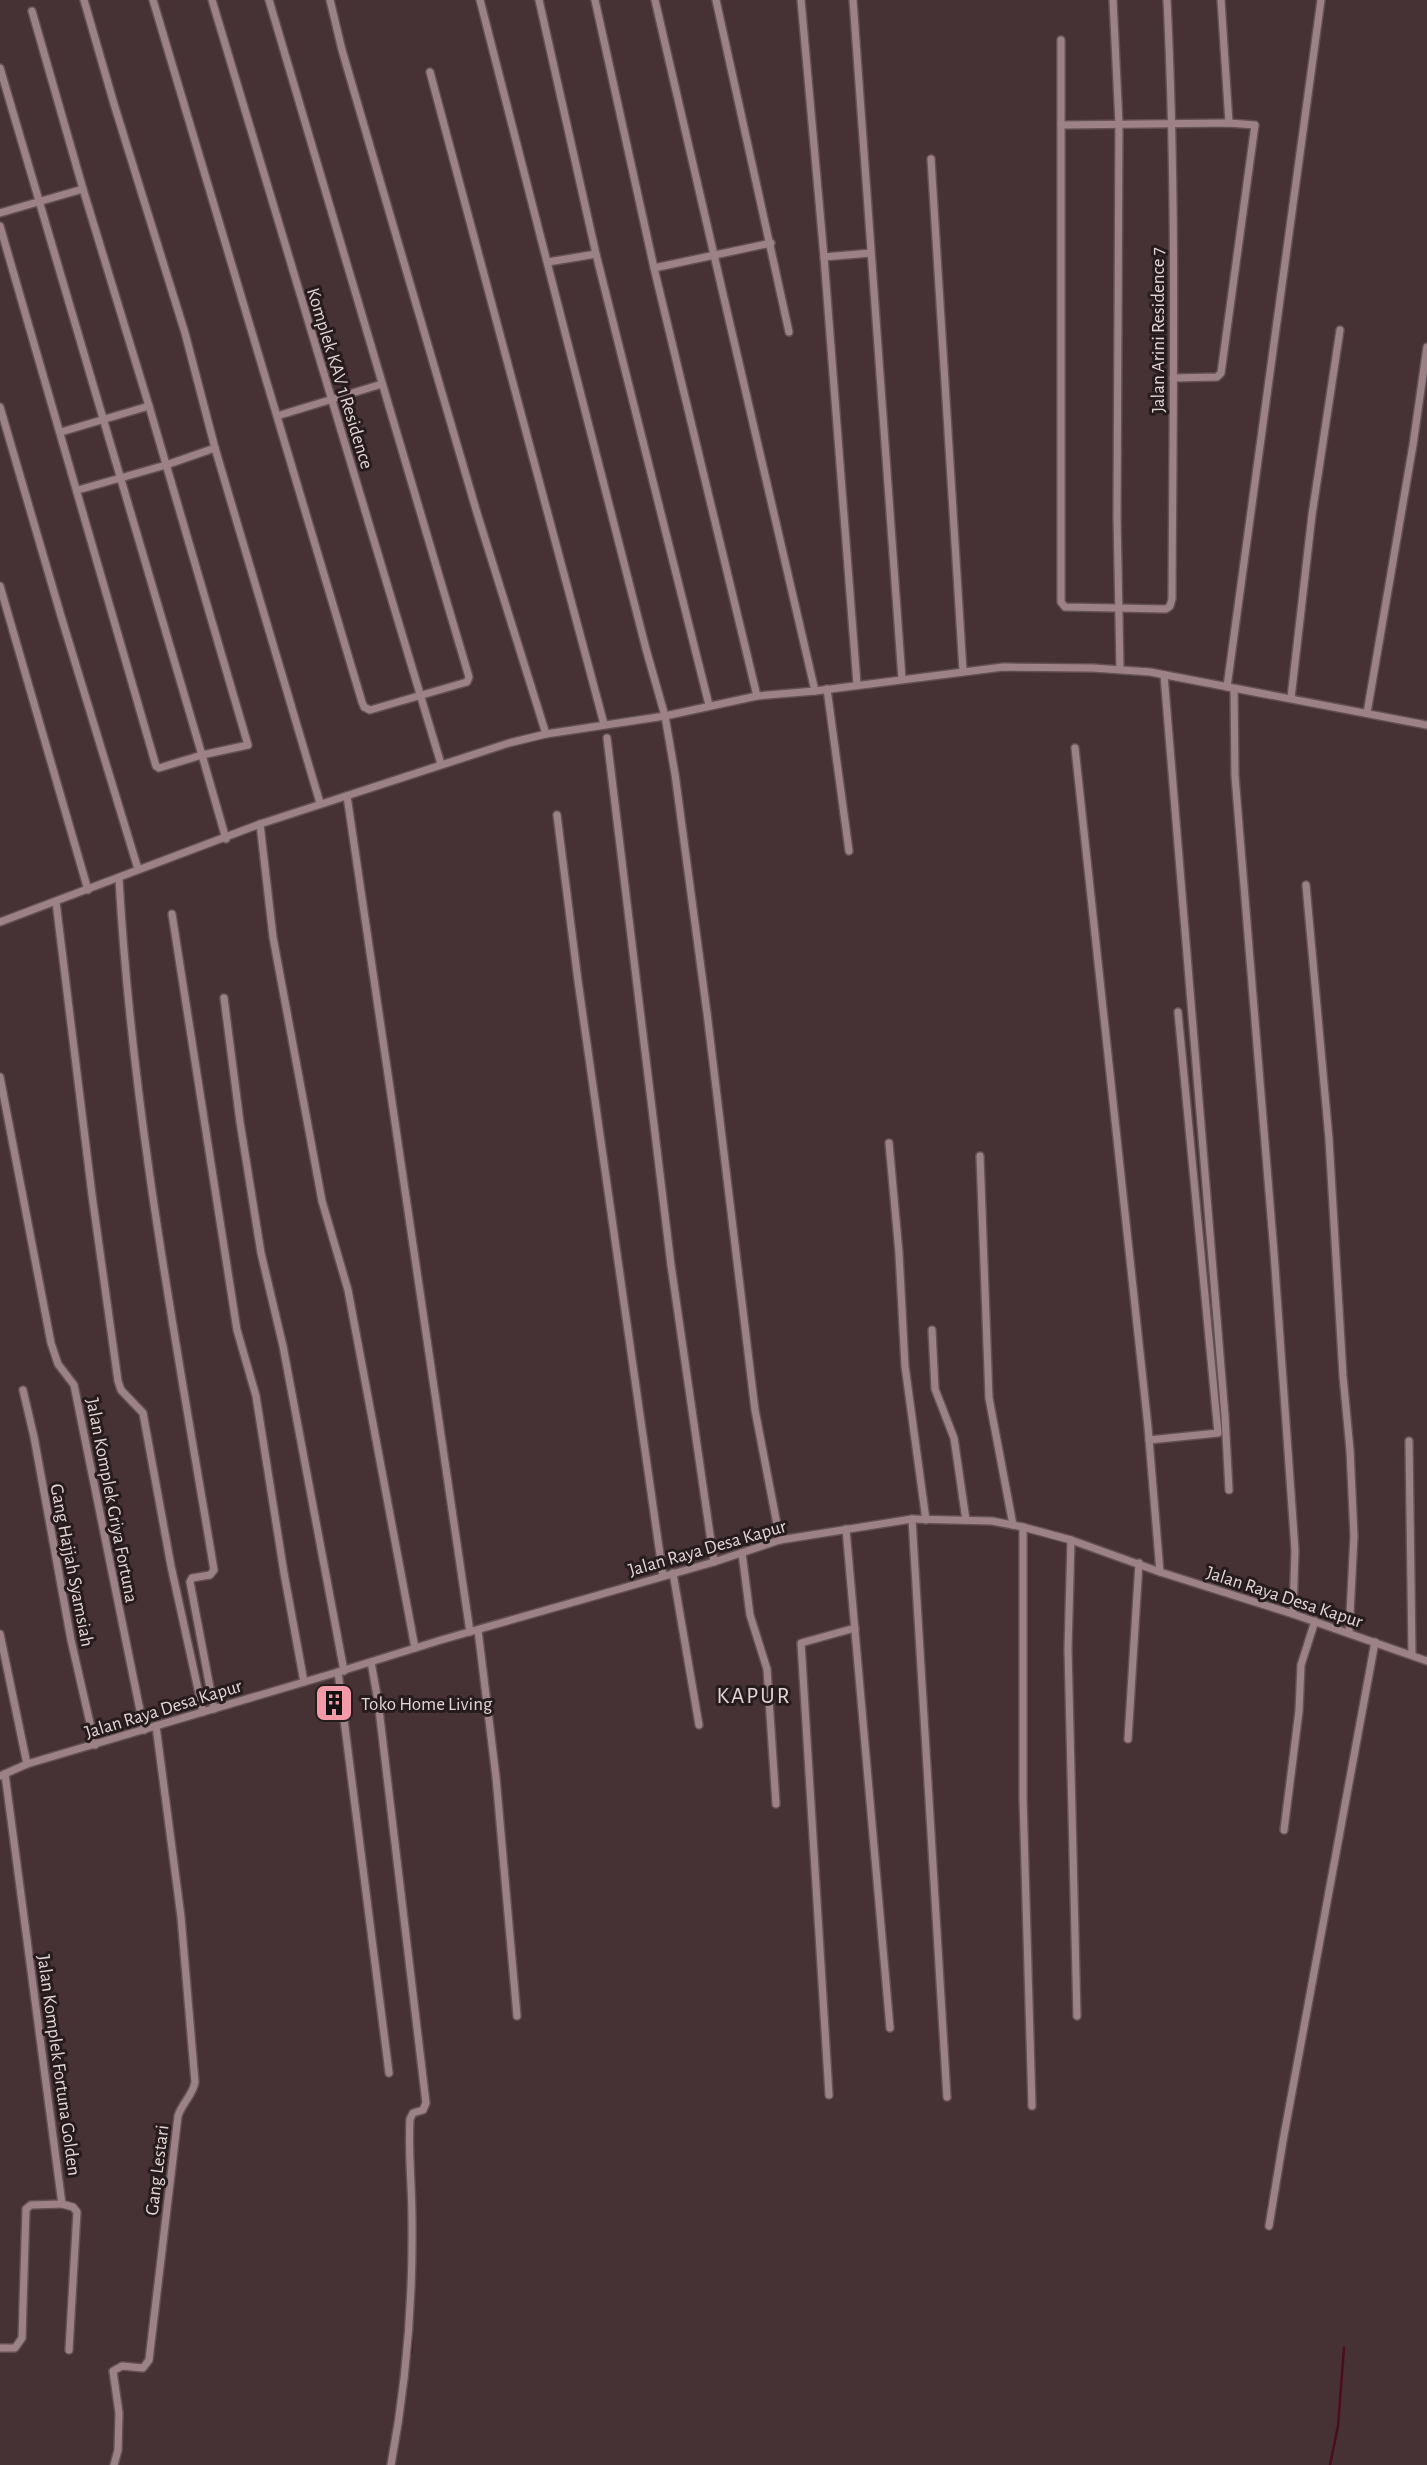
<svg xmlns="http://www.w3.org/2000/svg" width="1427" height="2465" viewBox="0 0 1427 2465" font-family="'Alegreya Sans',sans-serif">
	<rect width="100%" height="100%" fill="#463134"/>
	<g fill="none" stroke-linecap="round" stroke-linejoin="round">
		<g stroke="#4a0c1e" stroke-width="2.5">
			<polyline points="411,2353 412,2336"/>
			<polyline points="1330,2465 1338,2426 1344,2348"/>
		</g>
		<defs>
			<g id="minor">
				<polyline points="84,0 114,104 185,333 215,448 320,803"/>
				<polyline points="153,0 362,702 364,707 370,710 467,682 469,677 269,0"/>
				<polyline points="212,0 441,764"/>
				<polyline points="330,0 342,50 477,513 546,734"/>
				<polyline points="480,0 646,649 665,716 675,774 707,1013 755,1410 780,1540"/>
				<polyline points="539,0 596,254 709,705"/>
				<polyline points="595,0 654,268 757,696"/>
				<polyline points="655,0 815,691"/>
				<polyline points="716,0 789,332"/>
				<polyline points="801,0 824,257 857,684"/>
				<polyline points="853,0 902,679"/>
				<polyline points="1113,0 1119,124 1117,516 1120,669"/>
				<polyline points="1221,0 1229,123"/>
				<path d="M1061,40V602L1065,607L1166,609L1170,606L1172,599C1173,400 1177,200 1167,0"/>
				<polyline points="0,68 202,755 248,745 149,406 83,189 32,11"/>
				<polyline points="430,72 604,724"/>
				<polyline points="1061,125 1229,123 1255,125 1221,373 1217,377 1173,378"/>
				<polyline points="931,159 963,671"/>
				<polyline points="0,213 83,189"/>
				<polyline points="0,226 156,766 159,768 202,755 226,839"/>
				<polyline points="824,257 871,253"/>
				<polyline points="548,262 596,254"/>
				<polyline points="654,268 771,243"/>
				<polyline points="0,407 61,616 138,869"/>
				<polyline points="277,416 382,384"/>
				<polyline points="61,432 149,406"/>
				<polyline points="78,490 166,465 215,448"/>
				<polyline points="0,586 88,890"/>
				<polyline points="1164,675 1225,1416 1229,1490"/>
				<polyline points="1227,687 1321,0"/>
				<polyline points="827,689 849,851"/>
				<polyline points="1234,689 1235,776 1274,1253 1295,1550 1293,1614"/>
				<polyline points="1291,698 1312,515 1340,330"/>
				<polyline points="1367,713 1413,445 1427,347"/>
				<polyline points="607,738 671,1265 714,1562"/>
				<polyline points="1075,748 1148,1427 1160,1572"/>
				<polyline points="347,796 470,1632"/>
				<polyline points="557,815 578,981 663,1576"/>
				<polyline points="260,824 273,937 322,1201 348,1290 415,1648"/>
				<path d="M119,879C132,1111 176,1341 214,1570L210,1575L192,1578L190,1582L214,1709"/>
				<polyline points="1306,885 1329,1139 1343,1376 1350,1450 1354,1536 1349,1633"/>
				<polyline points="56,902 92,1195 118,1381 121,1390 143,1413 171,1566 203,1712"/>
				<polyline points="172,914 237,1330 256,1396 284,1573 304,1682"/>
				<polyline points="0,922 260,824 509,743 546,734 665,716 757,696 815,691 1003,667 1093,668 1150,672 1427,725"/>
				<polyline points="224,998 240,1122 261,1253 283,1346 344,1671"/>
				<polyline points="0,1077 51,1343 58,1364 74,1385 144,1730"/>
				<polyline points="889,1143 899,1253 905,1366 926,1520"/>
				<polyline points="980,1156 989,1398 1013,1525"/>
				<polyline points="932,1330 935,1389 954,1438 966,1520"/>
				<polyline points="23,1390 34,1437 71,1640 95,1745"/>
				<polyline points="1149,1440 1218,1433 1178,1012"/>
				<polyline points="1409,1441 1412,1655"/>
				<polyline points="912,1519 947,2097"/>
				<polyline points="1023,1527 1023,1798 1032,2106"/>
				<polyline points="846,1529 890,2028"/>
				<polyline points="1071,1540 1068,1649 1077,2016"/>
				<polyline points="742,1553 750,1615 767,1669 776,1804"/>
				<polyline points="673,1573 699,1725"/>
				<polyline points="478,1630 496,1777 517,2016"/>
				<polyline points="0,1634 27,1764"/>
				<path d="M371,1662L378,1701L426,2103L423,2110L413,2113L410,2119C408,2152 412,2186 412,2220C413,2302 406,2385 391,2465"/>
				<polyline points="338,1672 389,2073"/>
				<polyline points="1128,1739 1139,1563"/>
				<polyline points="5,1774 62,2204 73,2207 77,2212 69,2350"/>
				<polyline points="0,1776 27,1764 338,1672 441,1640 714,1562 780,1540 912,1519 992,1521 1023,1527 1071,1540 1160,1572 1293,1614 1427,1661"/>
				<polyline points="1284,1830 1299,1711 1301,1665 1315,1621"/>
				<polyline points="829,2095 801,1643 855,1628"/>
				<polyline points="1269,2226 1283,2141 1375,1642"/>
				<polyline points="0,2348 15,2348 22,2338 26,2209 31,2205 62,2204"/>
				<path d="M114,2465L118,2450L119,2413L113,2371L122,2366L143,2368L149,2360L178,2116C182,2103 193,2095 195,2082L181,1917L156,1726"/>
			</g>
		</defs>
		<use href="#minor" stroke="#635054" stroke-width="10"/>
		<use href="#minor" stroke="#9c8286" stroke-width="7"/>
	</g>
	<defs>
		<symbol id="building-square" viewBox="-11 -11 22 22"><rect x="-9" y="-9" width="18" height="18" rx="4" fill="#f39aa9" stroke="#261c1d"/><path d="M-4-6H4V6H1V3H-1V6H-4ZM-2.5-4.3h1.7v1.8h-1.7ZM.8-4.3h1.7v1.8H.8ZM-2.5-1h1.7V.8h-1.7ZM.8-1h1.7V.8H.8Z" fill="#111"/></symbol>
	</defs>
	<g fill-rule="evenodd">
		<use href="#building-square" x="312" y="1681" width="44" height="44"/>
	</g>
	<g text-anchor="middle" stroke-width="6" stroke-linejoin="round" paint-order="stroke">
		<g font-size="19" fill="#e2d3d5" stroke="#261c1d">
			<text transform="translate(1157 330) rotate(-90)" y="7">Jalan Arini Residence 7</text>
			<text transform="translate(341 378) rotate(73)" y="7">Komplek KAV 1 Residence</text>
			<text transform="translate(113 1500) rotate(79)" y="7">Jalan Komplek Griya Fortuna</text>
			<text transform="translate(707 1547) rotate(-16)" y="7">Jalan Raya Desa Kapur</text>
			<text transform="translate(73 1565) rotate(79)" y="7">Gang Hajjah Syamsiah</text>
			<text transform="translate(1285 1596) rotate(18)" y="7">Jalan Raya Desa Kapur</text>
			<text transform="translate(163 1708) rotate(-17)" y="7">Jalan Raya Desa Kapur</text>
			<text transform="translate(60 2065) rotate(82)" y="7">Jalan Komplek Fortuna Golden</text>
			<text transform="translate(156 2170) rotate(-83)" y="7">Gang Lestari</text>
		</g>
		<g font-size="19" fill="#e2d3d5" stroke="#261c1d" text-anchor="start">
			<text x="361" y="1710">Toko Home Living</text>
		</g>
		<g font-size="23" letter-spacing="2" fill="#e2d3d5" stroke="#261c1d">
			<text x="754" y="1703">KAPUR</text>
		</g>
	</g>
</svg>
